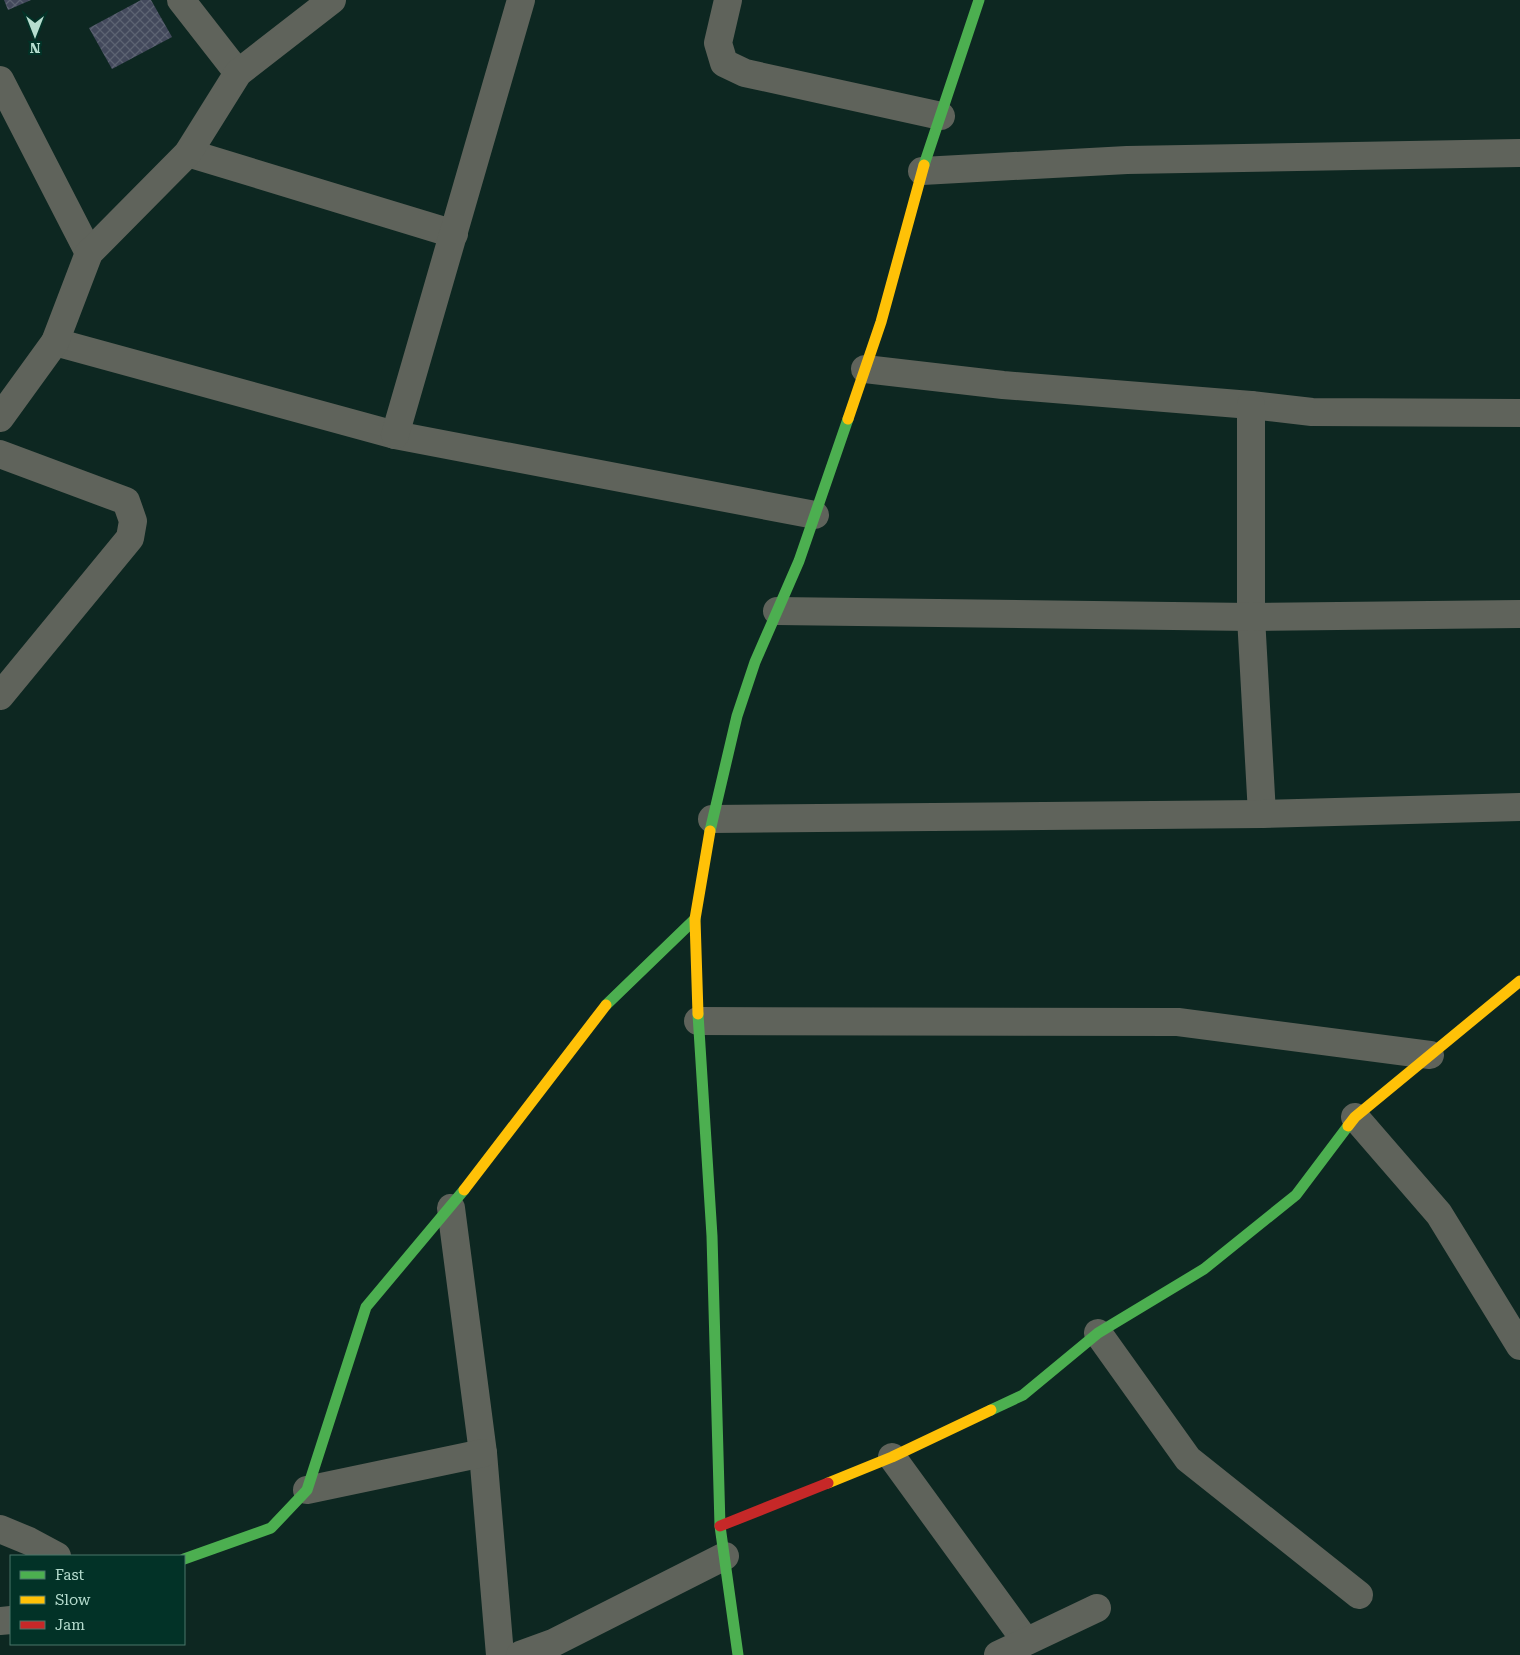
<svg xmlns="http://www.w3.org/2000/svg" width="1520" height="1655" viewBox="0 0 1520 1655" font-family="'Roboto Serif',serif">
	<defs>
		<pattern id="building-cross-hatch" width="8" height="8" patternUnits="userSpaceOnUse" patternTransform="scale(1.25)"><rect width="8" height="8" fill="#43495c"/><path d="M0 0l8 8M0 8l8-8" fill="none" stroke="#5c6372"/></pattern>
	</defs>
	<rect width="100%" height="100%" fill="#0d2721"/>
	<g fill="url(#building-cross-hatch)">
		<polygon points="4,0 31,0 8,10"/>
		<polygon points="141,0 151,0 172,37 112,69 89,28"/>
	</g>
	<g fill="none" stroke-linecap="round" stroke-linejoin="round">
		<g stroke="#5f635b" stroke-width="28">
			<polyline points="181,0 238,73"/>
			<polyline points="728,0 718,43 724,63 745,73 941,116"/>
			<polyline points="0,80 89,253"/>
			<polyline points="188,153 454,234"/>
			<polyline points="922,171 1127,160 1520,153"/>
			<polyline points="55,342 395,435 815,515"/>
			<polyline points="865,369 1003,385 1251,405 1312,412 1520,413"/>
			<polyline points="1251,405 1251,617 1262,814"/>
			<polyline points="0,418 55,342 89,253 188,153 238,73 332,0"/>
			<polyline points="395,435 521,0"/>
			<polyline points="0,454 126,501 133,521 130,538 0,696"/>
			<polyline points="777,611 1251,617 1520,614"/>
			<polyline points="712,819 1262,814 1520,807"/>
			<polyline points="698,1021 1178,1022 1430,1055"/>
			<polyline points="1355,1117 1439,1214 1520,1346"/>
			<polyline points="451,1208 483,1453 500,1655"/>
			<polyline points="1098,1333 1188,1459 1359,1595"/>
			<polyline points="892,1457 1025,1640"/>
			<polyline points="307,1490 483,1453"/>
			<polyline points="0,1529 29,1541 57,1556"/>
			<polyline points="0,1621 11,1620"/>
			<polyline points="520,1655 553,1643 725,1556"/>
			<polyline points="998,1655 1097,1608"/>
		</g>
		<g stroke="#4caf50" stroke-width="11">
			<polyline points="924,165 979,0"/>
			<polyline points="710,831 737,716 755,662 799,561 848,419"/>
			<polyline points="606,1005 695,919"/>
			<polyline points="698,1014 712,1236 720,1526 738,1655"/>
			<polyline points="991,1410 1023,1395 1098,1333 1204,1269 1296,1195 1348,1126"/>
			<polyline points="184,1559 271,1528 307,1490 366,1307 464,1190"/>
		</g>
		<g stroke="#ffc107" stroke-width="11">
			<polyline points="848,419 881,322 924,165"/>
			<polyline points="698,1014 695,919 710,831"/>
			<polyline points="1348,1126 1355,1117 1520,981"/>
			<polyline points="464,1190 606,1005"/>
			<polyline points="828,1483 892,1457 991,1410"/>
		</g>
		<polyline stroke="#c62828" stroke-width="11" points="720,1526 828,1483"/>
	</g>
	<rect x="10" y="1555" width="175" height="90" fill="#023227" stroke="#4a766a"/>
	<rect x="20" y="1571" width="25" height="8" fill="#4caf50" stroke="#4a766a"/>
	<text x="55" y="1580" font-size="15" fill="#b6ddcf">Fast</text>
	<rect x="20" y="1596" width="25" height="8" fill="#ffc107" stroke="#4a766a"/>
	<text x="55" y="1605" font-size="15" fill="#b6ddcf">Slow</text>
	<rect x="20" y="1621" width="25" height="8" fill="#c62828" stroke="#4a766a"/>
	<text x="55" y="1630" font-size="15" fill="#b6ddcf">Jam</text>
	<g transform="translate(35 35) rotate(180)" stroke="#023227" stroke-width="4" paint-order="stroke">
	<path d="M0-4L9 19L0 12L-9 19Z" fill="#b6ddcf"/>
	<text y="-8" font-size="14" font-weight="bold" text-anchor="middle" fill="#b6ddcf">N</text>
	</g>
</svg>
